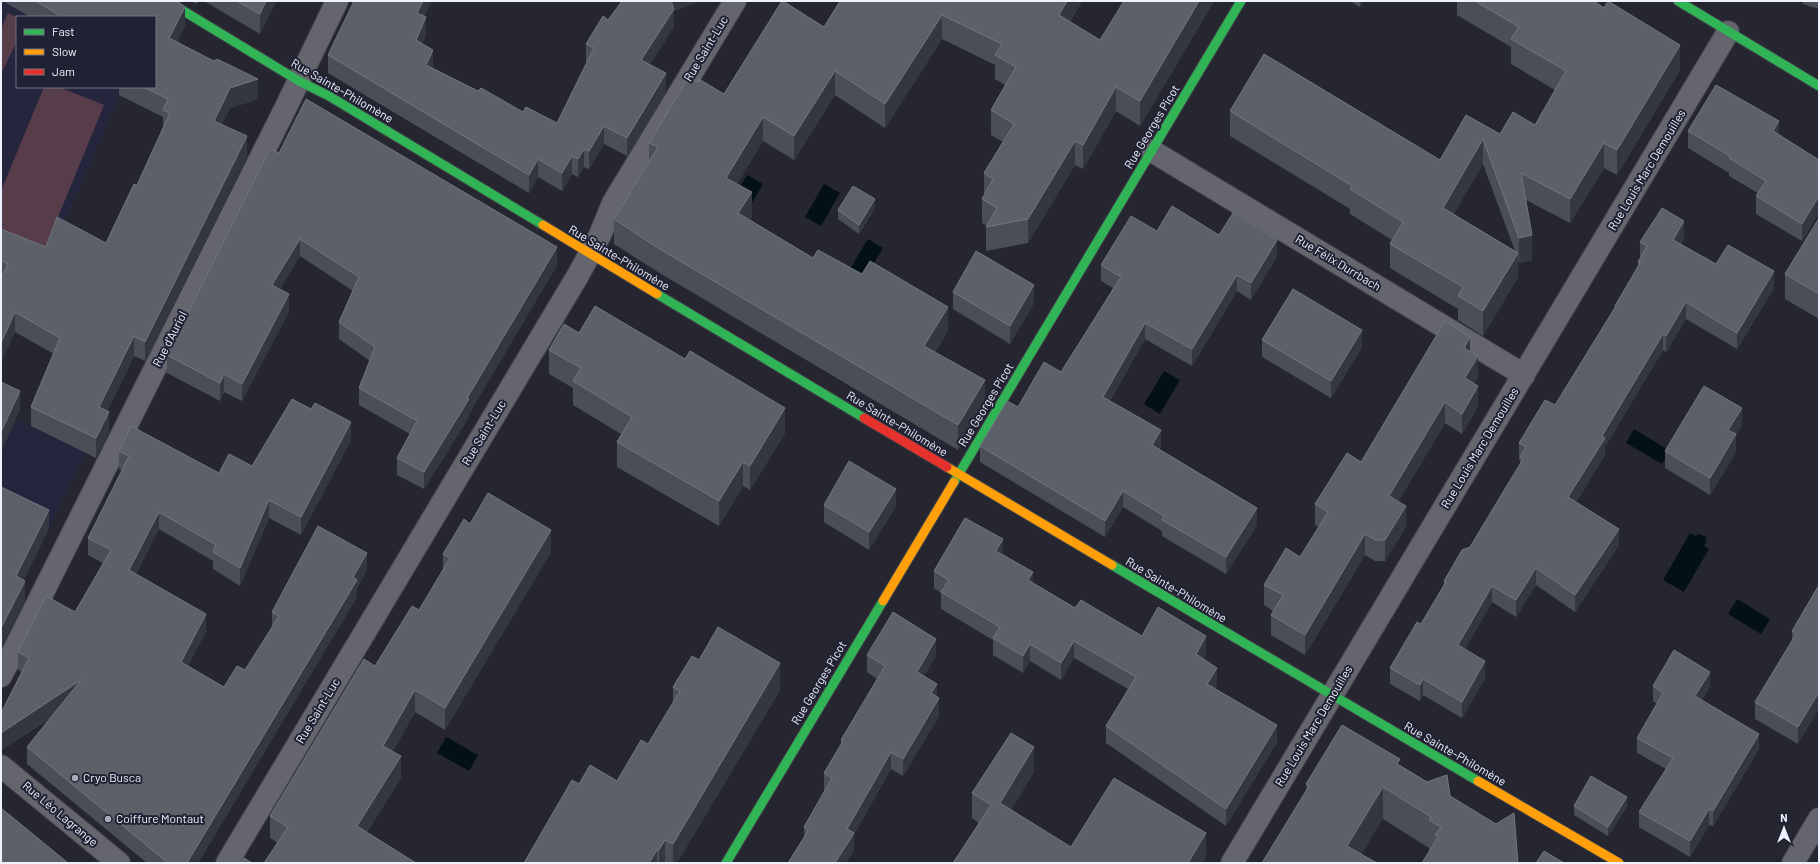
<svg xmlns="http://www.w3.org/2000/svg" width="1820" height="864" viewBox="0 0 1820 864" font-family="Barlow,sans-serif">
	<rect width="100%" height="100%" fill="#25262f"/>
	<g fill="#25263d">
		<polygon points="1,1 114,1 141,17 17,17 17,87 123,87 79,190 1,362"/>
		<polygon points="1,412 86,453 21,585 1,574"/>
	</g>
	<g fill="#573c4a">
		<polygon points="8,13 17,17 17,41 1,74 1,29"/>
		<polygon points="44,87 59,87 104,105 42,256 1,240 1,191"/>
	</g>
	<g fill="#031014">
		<polygon points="747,175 763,184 746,213 730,204"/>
		<polygon points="824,184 840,193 821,226 805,217"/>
		<polygon points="868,239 883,248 865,278 850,269"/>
		<polygon points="1164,371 1180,380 1160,414 1144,404"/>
		<polygon points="1634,429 1670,451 1662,464 1626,443"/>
		<polygon points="1690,533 1696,536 1698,534 1707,537 1705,539 1707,541 1704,546 1709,549 1684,592 1663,580"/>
		<polygon points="1737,599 1770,619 1761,634 1728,614"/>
		<polygon points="446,737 478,755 469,771 437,753"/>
	</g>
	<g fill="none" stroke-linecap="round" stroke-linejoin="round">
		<defs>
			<g id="street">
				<polyline points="1152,151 1524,375"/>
				<polyline points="1,676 285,109 337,1"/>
				<polyline points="1,766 119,863"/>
				<polyline points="227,863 577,277 600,235 613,203 735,1"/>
				<polyline points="1232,863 1728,32"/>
				<polyline points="1793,863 1819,819"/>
			</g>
			<g id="fast">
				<polyline points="167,1 299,81 329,96 543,225"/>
				<polyline points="1678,1 1819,86"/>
				<polyline points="657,294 864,418"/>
				<polyline points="954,482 1241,1"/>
				<polyline points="1112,565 1478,781"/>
				<polyline points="726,863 883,601"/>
			</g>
			<g id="slow">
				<polyline points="543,225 657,294"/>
				<polyline points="947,467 1112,565"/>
				<polyline points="883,601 954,482"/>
				<polyline points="1478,781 1619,863"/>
			</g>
			<polyline id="jam" points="864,418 947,467"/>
		</defs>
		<use href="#street" stroke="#404149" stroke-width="24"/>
		<use href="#fast" stroke="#404149" stroke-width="11"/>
		<use href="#slow" stroke="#404149" stroke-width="11"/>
		<use href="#jam" stroke="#404149" stroke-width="11"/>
		<use href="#street" stroke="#64656d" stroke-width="22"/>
		<use href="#fast" stroke="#30b455" stroke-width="9"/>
		<use href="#slow" stroke="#ff9f0a" stroke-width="9"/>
		<use href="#jam" stroke="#e5322d" stroke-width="9"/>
	</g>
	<g fill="#4a4e57" fill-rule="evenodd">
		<polygon points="3,1 176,1 185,26 177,42 258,99 230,108 222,124 247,156 145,361 134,356 107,411 109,432 96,458 31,426 31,407 54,354 15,332 1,362 1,229 46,247 106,243 137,185 163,127 163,117 119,95 119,87 155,87 155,17 30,17"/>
		<polygon points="191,1 198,1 196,4"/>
		<polygon points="204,1 276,1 260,34"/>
		<polygon points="622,1 700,1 674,11 674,27 650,64 666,91 627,156 604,144 589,169 584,167 578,177 572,174 562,191 538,177 529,193 328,73 328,55 424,16 426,35 422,44 433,68 478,91 523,112 557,123 587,62 586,62 586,44 608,20"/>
		<polygon points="840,1 1082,1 1070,22 1100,40 1124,1 1214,1 1140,126 1116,111 1083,169 1075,165 1028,243 986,251 986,227 987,226 982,223 982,199 984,196 984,173 1003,142 991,135 991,110 1005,85 995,79 995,65 942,39 885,128 835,95 794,160 763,141 737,184 752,217 750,220 813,258 948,331 935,352 985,405 958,450 658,272 614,244 614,219 649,161 649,143 824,27"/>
		<polygon points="1349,1 1363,1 1360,7"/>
		<path d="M1457,1H1594L1680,70L1617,175L1604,168L1570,223L1526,200L1532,260L1519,263L1518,260V277L1483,336L1458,320V309L1390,268V244L1392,240L1350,214V209L1230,136V111L1440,160L1466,115L1500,134L1535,125L1555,90L1511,64V47L1457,15ZM1483,164L1515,251L1453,214Z"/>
		<polygon points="1803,1 1819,1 1819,9 1803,4"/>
		<polygon points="1688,131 1779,135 1819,160 1819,213 1802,241 1756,214 1756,196 1758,193 1729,176 1729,173 1688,148"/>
		<polygon points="279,153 557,265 469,414 469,417 424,489 397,475 397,458 410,434 359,405 359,388 370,361 339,339 339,322 353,291 300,256 280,289 289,311 242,401 224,392 220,401 167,373 167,355"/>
		<polygon points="875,208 859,234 838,219 838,210"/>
		<polygon points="1819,218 1819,319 1785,299 1785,274"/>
		<polygon points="1157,231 1219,235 1277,256 1251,300 1237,291 1192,366 1145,339 1110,401 1161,446 1159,449 1257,525 1226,574 1162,536 1162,531 1123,507 1105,537 980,462 980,446 1018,407 1061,372 1113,288 1101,281 1101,265"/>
		<polygon points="1684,238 1681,244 1716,264 1774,288 1737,349 1686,319 1666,352 1663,350 1605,447 1605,455 1576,502 1619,545 1575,612 1536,585 1516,617 1492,602 1465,649 1485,678 1462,718 1423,695 1420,701 1390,684 1390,668 1421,624 1444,584 1444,581 1470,547 1520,464 1520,460 1519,460 1519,443 1555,405 1615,309 1615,306 1638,267 1638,262 1640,258 1640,242"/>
		<polygon points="953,292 1034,303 1010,344 953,309"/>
		<polygon points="579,333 785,433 750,490 743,486 719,526 617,467 617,442 621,434 573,405 573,388 549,374 549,350"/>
		<polygon points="1262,340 1362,347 1331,398 1262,357"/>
		<polygon points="1470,351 1478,377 1474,384 1478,406 1462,434 1445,423 1398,502 1406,527 1385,561 1375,561 1365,555 1305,655 1271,635 1271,615 1273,611 1264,605 1264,585 1300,557 1319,527 1315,525 1315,504 1361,462"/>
		<polygon points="1742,426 1736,434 1736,452 1710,495 1665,468 1665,451"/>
		<polygon points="351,440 301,535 269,518 240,586 213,569 213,561 159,529 136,574 206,631 188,666 224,687 245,670 272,629 272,612 367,570 357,588 357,597 198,863 147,863 27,764 27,747 51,718 1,750 1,713 22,672 18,670 18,652 75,612 103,563 88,555 88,538 122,470 119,469 119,451 219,473 252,466"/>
		<polygon points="824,505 896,506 869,550 824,522"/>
		<polygon points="470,524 551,552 445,730 415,712 393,751 401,778 367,832 278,843 270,838 270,816 375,666 419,610 443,570 443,554"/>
		<polygon points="1003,555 1033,583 1075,608 1142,636 1206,653 1203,659 1217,685 1215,689 1277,742 1226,826 1106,743 1106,726 1128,689 1074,658 1061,680 1030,661 1023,673 993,655 993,640 941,609 941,593 934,588 934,571"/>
		<polygon points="1819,585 1798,744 1755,719 1755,702 1792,641 1792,631"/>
		<polygon points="867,655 936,656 924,676 937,697 939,716 903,776 891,769 854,834 854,850 846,863 788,863 804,837 804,827 825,791 824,791 824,773 841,745 841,740 877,679 867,672"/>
		<polygon points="699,660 780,690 677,863 524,863 579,784 617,781 648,744 673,702 673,687"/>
		<polygon points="1653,686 1710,687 1702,700 1759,749 1713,826 1709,825 1690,857 1639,827 1639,812 1666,769 1637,753 1637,738 1657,704 1653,701"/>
		<polygon points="1400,765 1450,796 1518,863 1429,850 1429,848 1383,819 1262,863 1306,791 1306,784"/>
		<polygon points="1034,772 1011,810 1071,847 1206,858 1203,863 953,863 979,823 972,818 972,793"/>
		<polygon points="1574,806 1627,806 1608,836 1574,815"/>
	</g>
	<g fill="#34373f">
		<polygon points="266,1 276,1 260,34 260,14"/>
		<polygon points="423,1 432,1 417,31 417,13"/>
		<polygon points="668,1 700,1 674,11 674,27 641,78 641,60"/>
		<polygon points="1067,1 1082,1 1059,39 1059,15"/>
		<polygon points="1199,1 1214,1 1140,126 1140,101"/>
		<polygon points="1360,1 1363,1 1360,7"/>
		<polygon points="185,7 185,26 169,58 169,38"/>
		<polygon points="942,15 942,39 885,128 885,104"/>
		<polygon points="426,17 426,35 416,58 416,40"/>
		<polygon points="1680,45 1680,70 1617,175 1617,150"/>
		<polygon points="433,50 433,68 426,82 426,65"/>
		<polygon points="835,71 835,95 794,160 794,136"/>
		<polygon points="666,73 666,91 627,156 627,138"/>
		<polygon points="258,79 258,99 230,108 214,140 214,121 230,88"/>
		<polygon points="1116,87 1116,111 1083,169 1083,145"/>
		<polygon points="763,117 763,141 726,202 726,178"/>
		<polygon points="1779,121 1779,139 1773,131"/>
		<polygon points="604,126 604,144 589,169 589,151"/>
		<polygon points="247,136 247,156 145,361 145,342"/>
		<polygon points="1483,139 1483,164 1443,233 1443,208"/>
		<polygon points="1075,141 1075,165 1028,243 1028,219"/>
		<polygon points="1604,143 1604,168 1570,223 1570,199"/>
		<polygon points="584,149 584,167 578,177 578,159"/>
		<polygon points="572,156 572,174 562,191 562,173"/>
		<polygon points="538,159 538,177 529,193 529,175"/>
		<polygon points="1819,164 1819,182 1817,169"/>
		<polygon points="752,192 752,217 738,237 738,213"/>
		<polygon points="1819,196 1819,213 1802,241 1802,224"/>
		<polygon points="875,199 875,208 859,234 859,225"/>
		<polygon points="1684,221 1684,238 1673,256 1673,240"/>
		<polygon points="1532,235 1532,260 1519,263 1519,238"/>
		<polygon points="300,239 300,256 272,302 272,285"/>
		<polygon points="1277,240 1277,256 1251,300 1251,283"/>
		<polygon points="557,247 557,265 469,414 469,417 424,489 424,472"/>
		<polygon points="1518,253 1518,277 1483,336 1483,311"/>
		<polygon points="1774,271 1774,288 1737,349 1737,333"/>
		<polygon points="1237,275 1237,291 1192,366 1192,349"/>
		<polygon points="1034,285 1034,303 1010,344 1010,326"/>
		<polygon points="289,294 289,311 242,401 242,384"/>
		<polygon points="1686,302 1686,319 1666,352 1666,336"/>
		<polygon points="948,307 948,331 924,370 924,346"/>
		<polygon points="15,312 15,332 1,362 1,343"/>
		<polygon points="1145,323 1145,339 1103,413 1103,397"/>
		<polygon points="1362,330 1362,347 1331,398 1331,381"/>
		<polygon points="1663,334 1663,350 1605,447 1605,455 1568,514 1568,497 1602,436"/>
		<polygon points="134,336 134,356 99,427 99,407"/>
		<polygon points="1470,337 1470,357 1464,348"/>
		<polygon points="1478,356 1478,377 1465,399 1465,378"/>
		<polygon points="224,374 224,392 220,401 220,383"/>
		<polygon points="985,380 985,405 958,450 958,425"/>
		<polygon points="1478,386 1478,406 1462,434 1462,414"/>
		<polygon points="20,391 20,410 1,452 1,432"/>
		<polygon points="1445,402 1445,423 1389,517 1389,496"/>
		<polygon points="785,408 785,433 750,490 750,466"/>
		<polygon points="1742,408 1742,426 1736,434 1736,452 1710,495 1710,478 1728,430"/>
		<polygon points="109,412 109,432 96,458 96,438"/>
		<polygon points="351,422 351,440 301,535 301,517"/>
		<polygon points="1161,430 1161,446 1152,461 1152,445"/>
		<polygon points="743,462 743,486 719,526 719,501"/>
		<polygon points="896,489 896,506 869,550 869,532"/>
		<polygon points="1123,491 1123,507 1105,537 1105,521"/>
		<polygon points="269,500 269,518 240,586 240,568"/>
		<polygon points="1406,506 1406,527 1385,561 1385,540"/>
		<polygon points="1257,508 1257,525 1226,574 1226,557"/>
		<polygon points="49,510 49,529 16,596 16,576"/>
		<polygon points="159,512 159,529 129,587 129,570"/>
		<polygon points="1619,529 1619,545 1575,612 1575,595"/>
		<polygon points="551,530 551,552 445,730 445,708"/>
		<polygon points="1365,534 1365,555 1305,655 1305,635"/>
		<polygon points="1003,539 1003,556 996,551"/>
		<polygon points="367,553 367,570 357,588 357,597 198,863 187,863"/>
		<polygon points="1536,568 1536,585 1516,617 1516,600"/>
		<polygon points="1033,572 1033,589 1028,580"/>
		<polygon points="25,581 25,601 1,648 1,628"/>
		<polygon points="1492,586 1492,602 1458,662 1458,645"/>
		<polygon points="206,614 206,631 181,680 181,662"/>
		<polygon points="1206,636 1206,653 1196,671 1196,654"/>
		<polygon points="936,639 936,656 917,689 917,672"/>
		<polygon points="1074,641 1074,658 1061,680 1061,663"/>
		<polygon points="1030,644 1030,661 1023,673 1023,656"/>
		<polygon points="1485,661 1485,678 1462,718 1462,702"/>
		<polygon points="780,663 780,690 677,863 673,863 673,844"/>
		<polygon points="1217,668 1217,685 1207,701 1207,684"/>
		<polygon points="1710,672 1710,687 1695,711 1695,696"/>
		<polygon points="1423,679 1423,695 1420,701 1420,685"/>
		<polygon points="81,680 81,698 1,750 1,733"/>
		<polygon points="937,684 937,701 939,698 939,716 903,776 903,759 931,693"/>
		<polygon points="415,690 415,712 383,768 383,746"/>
		<polygon points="1819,692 1819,709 1798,744 1798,727"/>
		<polygon points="1277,725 1277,742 1226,826 1226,809"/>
		<polygon points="1759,734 1759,749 1713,826 1713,811"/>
		<polygon points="1034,747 1034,772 1000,828 1000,803"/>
		<polygon points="891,752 891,769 854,834 854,850 846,863 835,863 847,829"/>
		<polygon points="401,756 401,778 357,848 357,826"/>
		<polygon points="1383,787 1383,819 1356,863 1347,846"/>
		<polygon points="1627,797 1627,806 1608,836 1608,827"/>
		<polygon points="1709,809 1709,825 1690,857 1690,841"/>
		<polygon points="1206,833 1206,858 1203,863 1188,863"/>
		<polygon points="665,840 665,863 659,863 659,850"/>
		<polygon points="657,850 657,863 649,863"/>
	</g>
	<g fill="#5c6069" stroke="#737680">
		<polygon points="36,1 176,1 185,7 169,38 214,61 217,59 258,79 230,88 214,121 247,136 145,342 134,336 99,407 109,412 96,438 31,407 60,338 15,312 1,343 1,279 8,264 1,261 1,229 46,247 57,217 106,243 134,184 137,185 170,113 163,110 168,99 143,87 155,87 155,17 62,17"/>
		<polygon points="237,1 266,1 260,14"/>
		<polygon points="354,1 423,1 417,13 426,17 416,40 433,50 426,65 478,91 481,88 523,112 526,107 557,123 594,48 586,44 603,16 608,20 622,1 671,1 674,9 641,60 666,73 627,138 604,126 589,151 584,149 578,159 572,156 562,173 538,159 529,175 328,55"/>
		<polygon points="782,1 783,1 824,27 840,1 1067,1 1059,15 1100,40 1124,1 1199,1 1140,101 1116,87 1083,145 1075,141 1028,219 986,227 997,208 982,199 993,179 984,173 1014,124 991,110 1016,67 995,55 1002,44 942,15 885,104 835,71 794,136 763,117 726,178 752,192 738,213 813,258 818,250 862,274 870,261 948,307 924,346 985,380 958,425 658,248 614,219 658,147 649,143 689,77 698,82 699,79 724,94"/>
		<polygon points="1475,1 1594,1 1604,8 1608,1 1680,45 1617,150 1604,143 1570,199 1521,173 1532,235 1519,238 1483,139 1443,208 1518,253 1483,311 1458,296 1463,287 1390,244 1403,222 1350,189 1352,186 1230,111 1264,54 1440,160 1466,115 1500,134 1513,112 1535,125 1566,71 1511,39 1519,27"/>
		<polygon points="1716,85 1779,121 1773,131 1819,160 1819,164 1817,169 1819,171 1819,196 1802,224 1756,196 1766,181 1729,158 1730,156 1688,131"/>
		<polygon points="306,99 557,247 467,398 469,399 424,472 397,458 417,421 359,388 375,347 339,322 359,277 300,239 272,285 289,294 242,384 224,374 220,383 167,355 270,149 279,153"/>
		<polygon points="853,186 875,199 859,225 838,210"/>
		<polygon points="1172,206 1219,235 1233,213 1277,240 1251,283 1237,275 1192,349 1145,323 1103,397 1161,430 1152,445 1257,508 1226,557 1162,520 1164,516 1123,491 1105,521 980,446 1007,401 1018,407 1044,362 1061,372 1121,277 1101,265 1131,216 1157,231"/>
		<polygon points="1662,208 1684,221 1673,240 1716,264 1728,245 1774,271 1737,333 1686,302 1666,336 1663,334 1602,436 1605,438 1568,497 1619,529 1575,595 1536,568 1516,600 1492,586 1458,645 1485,661 1462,702 1423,679 1420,685 1390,668 1417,622 1421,624 1446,582 1444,581 1462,550 1470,547 1523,459 1520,457 1526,447 1519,443 1545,400 1555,405 1616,306 1615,306 1640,263 1638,262 1647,246 1640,242"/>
		<polygon points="1819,218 1819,294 1785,274"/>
		<polygon points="976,251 1034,285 1010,326 953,292"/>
		<polygon points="1293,289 1362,330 1331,381 1262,340"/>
		<polygon points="595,306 685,359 690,351 785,408 750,466 743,462 719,501 617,442 632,417 573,381 581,368 549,350 564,324 579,333"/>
		<polygon points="1445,321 1470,337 1464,348 1478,356 1465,378 1478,386 1462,414 1445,402 1389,496 1406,506 1385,540 1375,540 1365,534 1305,635 1271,615 1283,595 1264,585 1286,548 1300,557 1328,512 1315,504 1347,453 1361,462"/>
		<polygon points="1,382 20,391 1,432"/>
		<polygon points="1704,386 1742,408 1728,430 1736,434 1710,478 1665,451"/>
		<polygon points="292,399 311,409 315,403 351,422 301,517 269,500 240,568 213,552 216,545 159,512 129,570 206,614 181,662 224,687 237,666 245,670 279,616 272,612 318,526 367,553 353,577 357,580 187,863 168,863 27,747 81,680 1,733 1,713 29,658 18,652 46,596 75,612 111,550 88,538 129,456 119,451 131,426 219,473 229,454 252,466"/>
		<polygon points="849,461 896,489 869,532 824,505"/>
		<polygon points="1,487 49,510 16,576 25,581 1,628"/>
		<polygon points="488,493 551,530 445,708 415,690 383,746 401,756 357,826 416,863 264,863 288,827 270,816 364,659 375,666 412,606 419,610 450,558 443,554 464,519 470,524"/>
		<polygon points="965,518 1003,539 996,551 1033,572 1028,580 1075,608 1081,600 1142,636 1158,607 1206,636 1196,654 1217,668 1207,684 1277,725 1226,809 1106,726 1136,677 1074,641 1061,663 1030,644 1023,656 993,638 1000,627 941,592 949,580 934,571"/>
		<polygon points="1819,585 1819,692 1798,727 1755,702 1796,634 1792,631"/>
		<polygon points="893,612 936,639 917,672 937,684 931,693 939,698 903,759 891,752 847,829 854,833 835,863 788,863 808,831 804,827 832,778 824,773 843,741 841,740 885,666 867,655"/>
		<polygon points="718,627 780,663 673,844 665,840 659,850 657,850 649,863 524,863 572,780 579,784 590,765 617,781 641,740 648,744 680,691 673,687 692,656 699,660"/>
		<polygon points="1674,650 1710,672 1695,696 1759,734 1713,811 1709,809 1690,841 1639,812 1673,758 1637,738 1663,693 1653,686"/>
		<polygon points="1342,725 1400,759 1397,764 1427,782 1447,775 1450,796 1496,824 1514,813 1518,863 1422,863 1438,837 1435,835 1441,827 1429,820 1431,817 1383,787 1347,846 1377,863 1262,863 1309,786 1306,784"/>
		<polygon points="1011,733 1034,747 1000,803 1071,847 1114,778 1206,833 1188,863 953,863 991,805 972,793"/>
		<polygon points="1591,776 1627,797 1608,827 1574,806"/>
		<polygon points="1,808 68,863 1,863"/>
		<polygon points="1544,851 1564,863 1536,863"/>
		<polygon points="244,858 252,863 241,863"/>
	</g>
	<g fill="#a9aab6" stroke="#202234" stroke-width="1.5">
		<circle cx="75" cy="778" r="4"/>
		<circle cx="108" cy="819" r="4"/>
	</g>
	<g text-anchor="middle" stroke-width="4" stroke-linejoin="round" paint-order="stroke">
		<g font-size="12" fill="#f0f1fe" stroke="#202234">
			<text transform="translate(706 49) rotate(-59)" y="4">Rue Saint-Luc</text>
			<text transform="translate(342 91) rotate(30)" y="4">Rue Sainte-Philomène</text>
			<text transform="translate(1152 127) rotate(-59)" y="4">Rue Georges Picot</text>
			<text transform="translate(1647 170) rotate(-59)" y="4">Rue Louis Marc Demouilles</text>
			<text transform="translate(619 258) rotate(31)" y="4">Rue Sainte-Philomène</text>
			<text transform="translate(1338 263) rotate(31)" y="4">Rue Félix Durrbach</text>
			<text transform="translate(170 339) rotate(-63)" y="4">Rue d'Auriol</text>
			<text transform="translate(986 405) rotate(-59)" y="4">Rue Georges Picot</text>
			<text transform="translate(897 424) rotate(31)" y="4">Rue Sainte-Philomène</text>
			<text transform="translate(484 433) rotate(-59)" y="4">Rue Saint-Luc</text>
			<text transform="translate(1480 448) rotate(-59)" y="4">Rue Louis Marc Demouilles</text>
			<text transform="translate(1176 590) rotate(31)" y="4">Rue Sainte-Philomène</text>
			<text transform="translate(819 683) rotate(-59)" y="4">Rue Georges Picot</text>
			<text transform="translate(318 711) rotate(-59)" y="4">Rue Saint-Luc</text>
			<text transform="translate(1314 726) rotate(-59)" y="4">Rue Louis Marc Demouilles</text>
			<text transform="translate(1455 754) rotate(30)" y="4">Rue Sainte-Philomène</text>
			<text transform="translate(60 814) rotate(40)" y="4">Rue Léo Lagrange</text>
		</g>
		<g font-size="12" fill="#f0f1fe" stroke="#202234" text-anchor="start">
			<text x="83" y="782">Cryo Busca</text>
			<text x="116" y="823">Coiffure Montaut</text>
		</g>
	</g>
	<rect width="1820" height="864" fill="none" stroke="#f0f1fe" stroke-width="4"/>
	<rect x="16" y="16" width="140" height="72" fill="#202234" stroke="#737585"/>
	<rect x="24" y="29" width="20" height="6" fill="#30b455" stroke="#737585"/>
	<text x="52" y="36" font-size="12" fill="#f0f1fe">Fast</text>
	<rect x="24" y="49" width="20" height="6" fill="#ff9f0a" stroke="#737585"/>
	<text x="52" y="56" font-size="12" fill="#f0f1fe">Slow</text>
	<rect x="24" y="69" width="20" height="6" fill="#e5322d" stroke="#737585"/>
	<text x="52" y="76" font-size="12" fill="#f0f1fe">Jam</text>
	<g transform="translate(1784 828)" stroke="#202234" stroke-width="3" paint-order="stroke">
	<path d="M0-3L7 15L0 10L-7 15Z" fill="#f0f1fe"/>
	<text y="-6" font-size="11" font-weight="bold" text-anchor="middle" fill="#f0f1fe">N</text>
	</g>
</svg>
